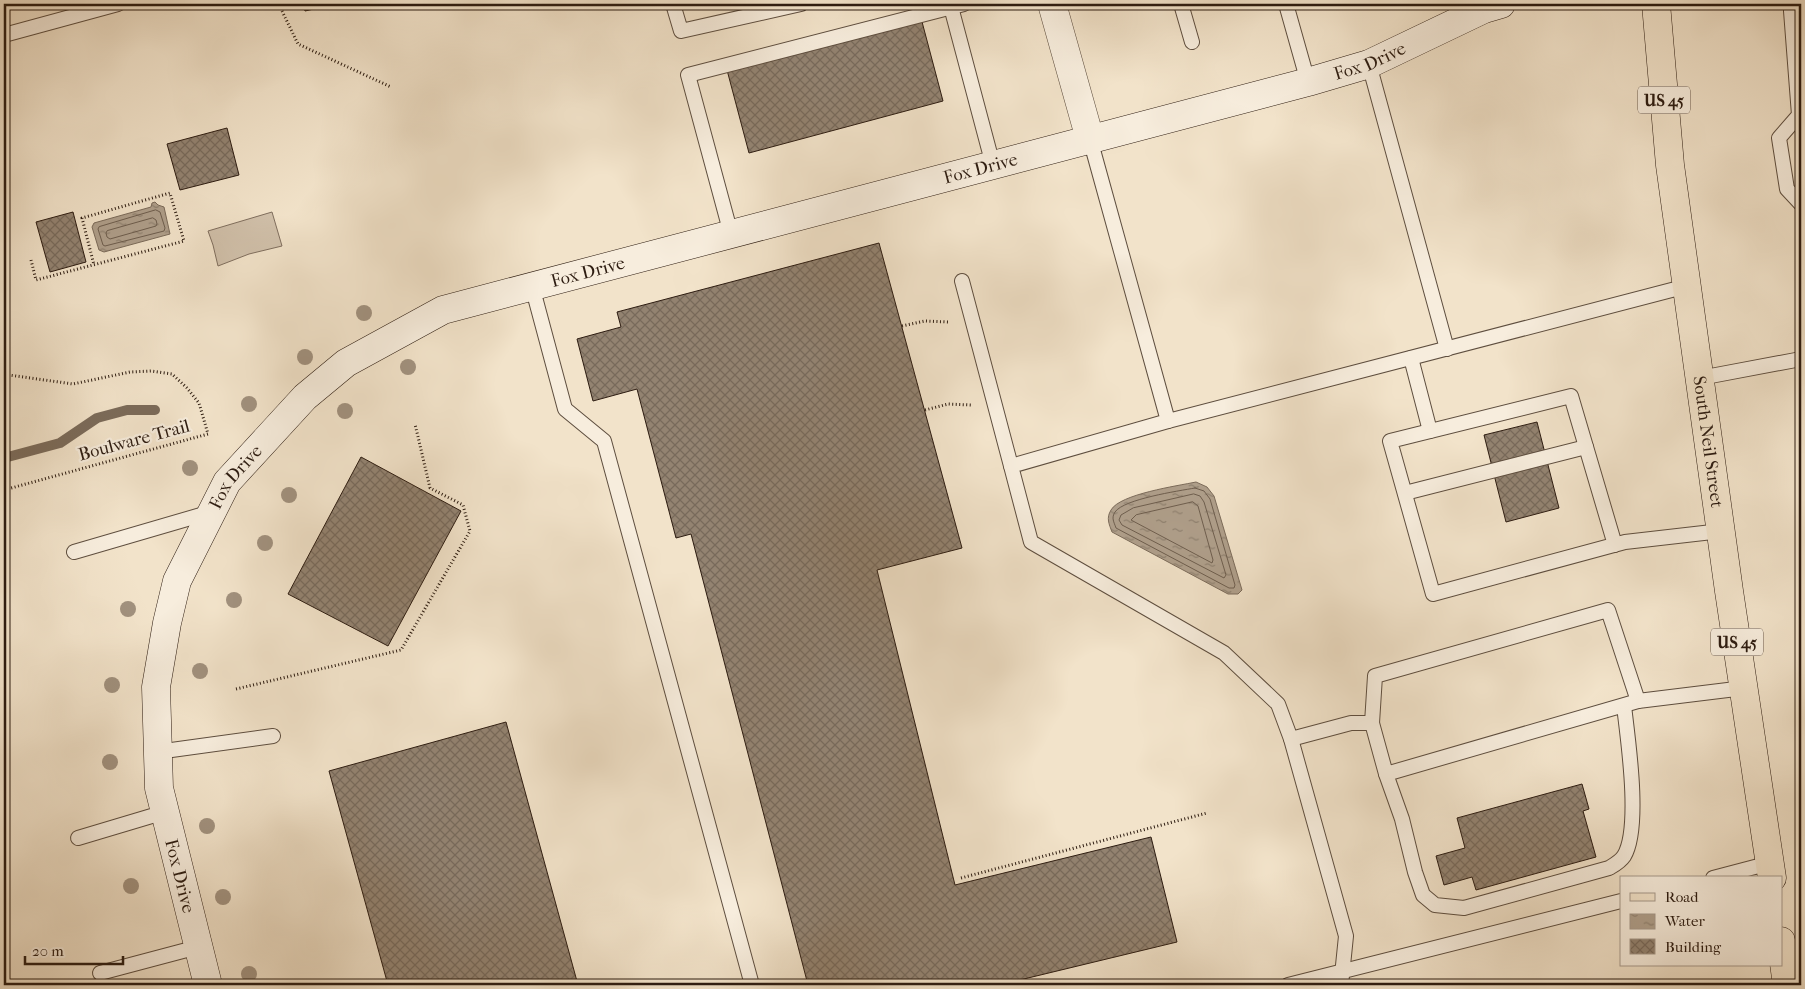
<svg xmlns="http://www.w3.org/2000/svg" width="1805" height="989" viewBox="0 0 1805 989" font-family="'IM FELL French Canon',serif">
	<defs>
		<pattern id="water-ripples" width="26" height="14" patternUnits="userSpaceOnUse" patternTransform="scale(1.25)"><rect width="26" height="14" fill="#af9f8b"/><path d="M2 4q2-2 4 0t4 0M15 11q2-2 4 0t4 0" fill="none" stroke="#8f8170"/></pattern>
		<pattern id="building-cross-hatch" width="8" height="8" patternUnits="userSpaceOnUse" patternTransform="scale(1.25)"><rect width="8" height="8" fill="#938371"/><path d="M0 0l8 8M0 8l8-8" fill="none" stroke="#786a5b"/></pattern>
	</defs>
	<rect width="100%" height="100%" fill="#f2e3ca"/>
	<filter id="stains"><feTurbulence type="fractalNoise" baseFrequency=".004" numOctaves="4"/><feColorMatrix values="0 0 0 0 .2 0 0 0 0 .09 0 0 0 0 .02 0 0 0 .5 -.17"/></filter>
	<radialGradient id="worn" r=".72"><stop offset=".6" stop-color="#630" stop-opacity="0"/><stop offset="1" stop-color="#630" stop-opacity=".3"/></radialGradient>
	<polygon fill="#d1c1ab" stroke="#7f6e5e" points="272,212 282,246 249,254 218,266 213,245 208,231"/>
	<g fill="url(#water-ripples)" stroke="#7b6b5a">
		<polygon points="155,202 158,205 164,207 170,234 104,252 99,250 92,227 94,223 151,207 152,203"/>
		<path d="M1196,482L1207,487L1214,496L1242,590L1238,594H1228L1112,532C1109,524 1106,518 1111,510C1120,494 1177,486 1196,482Z"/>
	</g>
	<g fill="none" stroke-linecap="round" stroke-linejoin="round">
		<g stroke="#6e5e4e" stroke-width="1">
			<polygon points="156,210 160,212 165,228 164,231 105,246 103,245 98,229 99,227"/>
			<polygon points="153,218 156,220 157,224 156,226 110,239 107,237 106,233 107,231"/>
			<path d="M1195,488L1204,491L1210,499L1235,585L1234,588H1229L1116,528C1114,522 1111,518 1115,512C1124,499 1178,491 1195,488Z"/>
			<polygon points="1194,494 1200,496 1204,502 1226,575 1224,578 1122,525 1119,520 1121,515 1133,508"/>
			<polygon points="1193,502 1198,506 1213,560 1212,563 1131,520 1136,515"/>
		</g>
		<polyline stroke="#7b6b5a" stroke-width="10" points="4,458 60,443 97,418 127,410 155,410"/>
	</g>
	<g fill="url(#building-cross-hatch)" stroke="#2d1c11">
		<polygon points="303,4 336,4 305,11"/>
		<polygon points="921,18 943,101 749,153 727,70"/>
		<polygon points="227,128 239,175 180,190 167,144"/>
		<polygon points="73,212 86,262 50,272 36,222"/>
		<polygon points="879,243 962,548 877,570 955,885 1151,837 1177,942 999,985 808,985 691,534 676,538 637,389 593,401 577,339 621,327 617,312"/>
		<polygon points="1537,422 1559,508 1506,522 1484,435"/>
		<polygon points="361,457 461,511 388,646 288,594"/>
		<polygon points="506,722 578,985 388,985 329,771"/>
		<polygon points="1582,784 1589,809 1583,811 1596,857 1476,890 1472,877 1444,885 1436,856 1465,848 1457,818"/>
	</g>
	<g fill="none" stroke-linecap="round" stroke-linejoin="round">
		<defs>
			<g id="lane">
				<polyline points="673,4 681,31 801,4"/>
				<polyline points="1181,4 1192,42"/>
				<polyline points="1286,4 1308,82"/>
				<polyline points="951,7 993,165"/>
				<polyline points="1791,11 1799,115 1779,138 1787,189 1801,204"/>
				<polyline points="4,35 118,4"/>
				<polyline points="1369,64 1447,349"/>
				<polyline points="1090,139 1168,421 1011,466 1031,542 1224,653 1278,704 1291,739 1346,936 1341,985"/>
				<polyline points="731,234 688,75 964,4"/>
				<polyline points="962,281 1011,466"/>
				<polyline points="532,286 565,409 604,441 752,985"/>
				<polyline points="1411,358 1430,431"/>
				<polyline points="1700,378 1801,359"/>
				<polyline points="1168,421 1687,286"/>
				<polyline points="1405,493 1586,447"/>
				<polyline points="1615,545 1571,396 1390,441 1433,594 1625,542 1721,531"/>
				<polyline points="74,552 211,512"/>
				<polyline points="1372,723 1375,676 1608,610 1638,701"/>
				<polyline points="1291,739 1351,723 1372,723 1386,774 1638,701 1744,688"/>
				<polyline points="157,752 273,736"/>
				<path d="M1386,774L1402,819L1415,872L1423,895L1435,905L1464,908L1609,868C1614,865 1620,862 1624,856C1641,828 1628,740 1624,706"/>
				<polyline points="78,838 165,812"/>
				<polyline points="1713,878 1770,863"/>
				<polyline points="100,973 198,947"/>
				<polyline points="1288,985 1621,901"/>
			</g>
			<polyline id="street" points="1052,4 1090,139"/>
			<g id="secondary">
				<path id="s1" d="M208,985L159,788L156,687L167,623L177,581L227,482L305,397L346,363L443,310L1308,82L1369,64L1484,9L1501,4"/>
			</g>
			<g id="primary">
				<path id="s2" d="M1656,4L1670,165L1729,591L1772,878"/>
				<polyline points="1781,941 1787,985"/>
			</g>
		</defs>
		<use href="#lane" stroke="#5e4e3f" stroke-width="16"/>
		<use href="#street" stroke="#5e4e3f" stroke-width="29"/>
		<use href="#secondary" stroke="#2d1c11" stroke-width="29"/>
		<use href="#primary" stroke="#2d1c11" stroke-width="29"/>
		<g stroke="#2d1c11" stroke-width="3" stroke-dasharray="1 2.5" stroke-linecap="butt">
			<polyline points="282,11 298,44 391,87"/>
			<polyline points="31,260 36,280 184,241 170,193 82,218 94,265"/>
			<polyline points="902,326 925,321 948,322"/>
			<polyline points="4,369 9,375 73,384 130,372 151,371 172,374 187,388 199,403 208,434 4,490"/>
			<polyline points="925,410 948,404 971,405"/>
			<polyline points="236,689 401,650 470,531 463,505 430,488 415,424"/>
			<polyline points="961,878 1207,813"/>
		</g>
		<use href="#lane" stroke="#f7eddd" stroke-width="14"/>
		<use href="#street" stroke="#f7eddd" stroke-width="28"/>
		<use href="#secondary" stroke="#f7eddd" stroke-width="28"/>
		<use href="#primary" stroke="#f2e3ca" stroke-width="28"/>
	</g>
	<g fill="#a1917e">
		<circle cx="364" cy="313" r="8"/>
		<circle cx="305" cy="357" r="8"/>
		<circle cx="408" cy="367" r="8"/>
		<circle cx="249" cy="404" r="8"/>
		<circle cx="345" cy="411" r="8"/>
		<circle cx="190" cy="468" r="8"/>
		<circle cx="289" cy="495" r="8"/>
		<circle cx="265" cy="543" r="8"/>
		<circle cx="234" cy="600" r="8"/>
		<circle cx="128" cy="609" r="8"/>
		<circle cx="200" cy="671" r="8"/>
		<circle cx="112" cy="685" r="8"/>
		<circle cx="110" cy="762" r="8"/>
		<circle cx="207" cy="826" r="8"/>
		<circle cx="131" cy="886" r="8"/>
		<circle cx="223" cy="897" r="8"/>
		<circle cx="249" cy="974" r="8"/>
	</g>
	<g text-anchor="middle" stroke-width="4.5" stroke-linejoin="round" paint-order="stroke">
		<g fill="#f7eddd" stroke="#6a5b4e" stroke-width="1">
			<rect x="1638" y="86.5" width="52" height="27" rx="4"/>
			<rect x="1711" y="628.5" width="52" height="27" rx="4"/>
		</g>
		<g font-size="16" font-weight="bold" fill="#2d1c11">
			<text x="1664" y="106">US 45</text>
			<text x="1737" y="648">US 45</text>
		</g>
		<g font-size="18" fill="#2d1c11" stroke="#f7eddd">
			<text dy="6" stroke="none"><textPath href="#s1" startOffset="1762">Fox Drive</textPath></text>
			<text dy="6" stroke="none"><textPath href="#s1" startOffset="1358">Fox Drive</textPath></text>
			<text dy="6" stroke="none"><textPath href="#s1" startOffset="952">Fox Drive</textPath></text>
			<text transform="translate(134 440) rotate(-15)" y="6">Boulware Trail</text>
			<text dy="6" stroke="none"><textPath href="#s2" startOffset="441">South Neil Street</textPath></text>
			<text dy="6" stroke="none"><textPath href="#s1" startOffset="532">Fox Drive</textPath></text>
			<text transform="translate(180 876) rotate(76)" y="6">Fox Drive</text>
		</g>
	</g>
	<rect width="1805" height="989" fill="none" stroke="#f2e3ca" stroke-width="20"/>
	<rect x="5" y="5" width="1795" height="979" fill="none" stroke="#2d1c11" stroke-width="2.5"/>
	<rect x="10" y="10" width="1785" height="969" fill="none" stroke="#2d1c11"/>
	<rect x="1620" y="876" width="162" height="90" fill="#f7eddd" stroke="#a6998b"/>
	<rect x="1630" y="893" width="25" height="8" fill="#f2e3ca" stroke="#a6998b"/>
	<text x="1665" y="902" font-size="15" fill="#2d1c11">Road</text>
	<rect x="1630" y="914" width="25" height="15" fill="url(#water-ripples)" stroke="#a6998b"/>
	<text x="1665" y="926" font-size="15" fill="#2d1c11">Water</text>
	<rect x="1630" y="939" width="25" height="15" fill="url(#building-cross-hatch)" stroke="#a6998b"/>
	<text x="1665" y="952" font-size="15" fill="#2d1c11">Building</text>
	<path d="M25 956v8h98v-8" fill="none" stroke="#2d1c11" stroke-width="2.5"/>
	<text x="32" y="956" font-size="15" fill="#2d1c11" stroke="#f7eddd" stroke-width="4" paint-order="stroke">20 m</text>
	<rect width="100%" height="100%" filter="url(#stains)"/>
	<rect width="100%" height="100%" fill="url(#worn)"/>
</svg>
